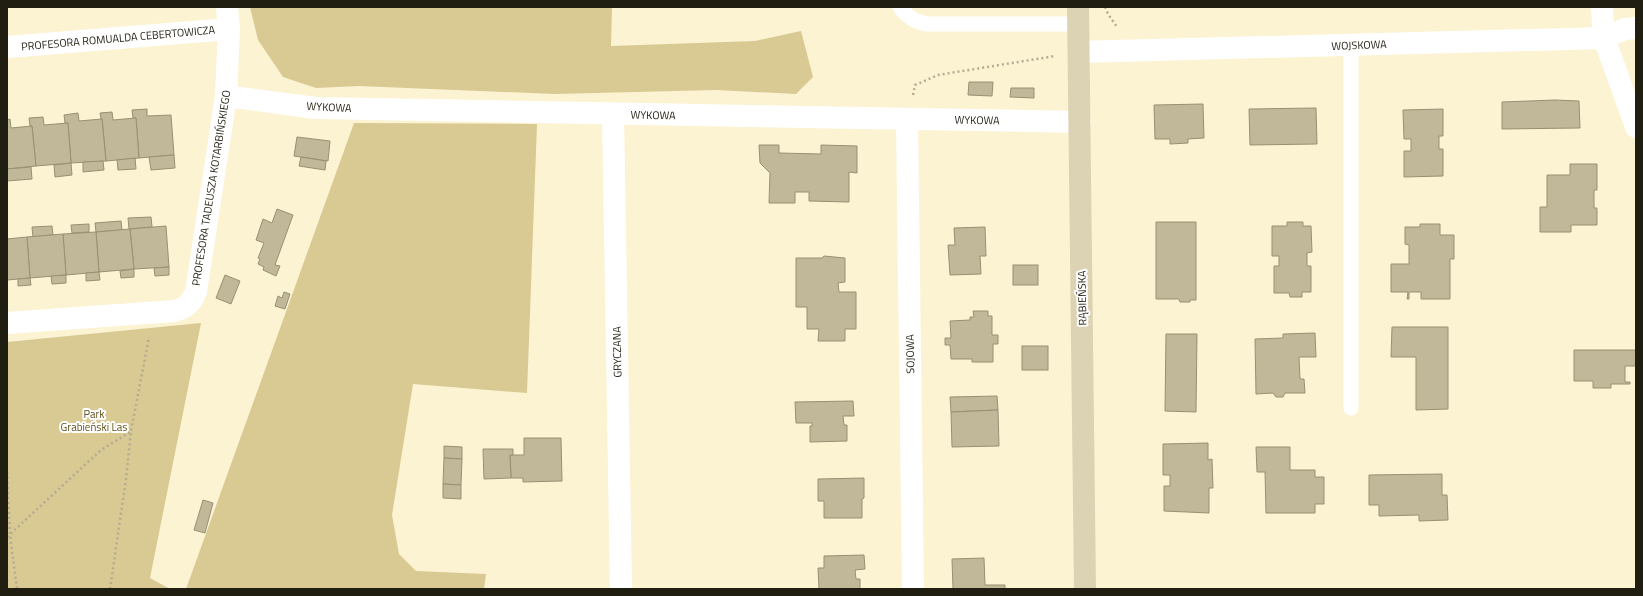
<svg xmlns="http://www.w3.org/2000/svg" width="1643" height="596" viewBox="0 0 1643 596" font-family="'Titillium Web',sans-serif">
	<rect width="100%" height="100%" fill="#fcf3d3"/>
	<g fill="#d9c993">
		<polygon points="250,7 612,7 611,46 755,41 801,31 813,77 796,94 716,90 555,94 359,86 316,88 283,77 258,40"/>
		<polygon points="354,123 537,124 527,393 413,384 392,515 399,554 416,571 486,574 484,589 186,589"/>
		<polygon points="201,323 150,578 170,589 7,589 7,342"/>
	</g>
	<g fill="#c1b89a" stroke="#999073">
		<polygon points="969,82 993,82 992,96 968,95"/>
		<polygon points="1011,88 1034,88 1034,98 1010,97"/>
		<polygon points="1555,100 1579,101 1580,128 1502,129 1502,102"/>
		<polygon points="1203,104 1204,138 1188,139 1188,143 1170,144 1170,139 1155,139 1154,105"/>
		<polygon points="1316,108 1317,144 1250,145 1249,109"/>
		<polygon points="147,109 147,116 171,115 174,155 139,158 136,118 133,118 132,110"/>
		<polygon points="1443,109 1443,136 1439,136 1439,149 1443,149 1443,176 1404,177 1404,151 1411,151 1411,139 1404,139 1403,110"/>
		<polygon points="112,112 113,120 136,118 139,158 106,161 102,119 101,119 100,113"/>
		<polygon points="78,113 79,121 102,119 106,161 71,163 68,123 65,123 64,115"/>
		<polygon points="43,117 44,125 68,123 71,163 36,166 32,126 30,126 29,118"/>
		<polygon points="10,119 11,128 32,126 36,166 7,169 7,120"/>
		<polygon points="297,137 330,141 328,161 294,156"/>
		<polygon points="759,145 779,145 779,153 821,154 821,145 857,146 857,173 849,172 849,202 809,201 809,192 795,192 795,203 769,203 770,173 760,163"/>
		<polygon points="174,155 175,168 151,170 149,157"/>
		<polygon points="301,157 326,161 325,170 299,166"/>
		<polygon points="135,158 136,169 118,170 117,160"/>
		<polygon points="103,161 104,170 83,172 83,162"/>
		<polygon points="71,163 72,175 55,177 54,165"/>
		<polygon points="1570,164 1597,164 1597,190 1594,190 1594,208 1597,208 1597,225 1571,225 1571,232 1540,232 1540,207 1547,207 1547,175 1570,175"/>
		<polygon points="31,167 32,179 7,181 7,169"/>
		<polygon points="277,209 293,215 275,265 280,266 276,276 263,270 264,267 258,264 260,259 258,258 264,243 256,240 263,219 272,223"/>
		<polygon points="151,217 152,227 129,229 128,218"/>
		<polygon points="121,221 122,230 96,232 95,223"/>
		<polygon points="1156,222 1196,222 1196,300 1190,300 1190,302 1180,302 1179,299 1156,299"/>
		<polygon points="1287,222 1303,222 1303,226 1311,226 1312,252 1307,253 1307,266 1311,266 1311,292 1302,292 1302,297 1290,297 1289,293 1274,293 1274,266 1279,266 1279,256 1272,256 1272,226 1287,226"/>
		<polygon points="89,224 89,232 72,233 71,225"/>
		<polygon points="1420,224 1440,224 1440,235 1454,235 1454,259 1450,259 1450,299 1421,299 1421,292 1409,292 1409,299 1407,299 1408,292 1391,292 1391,264 1409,264 1409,245 1405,244 1405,227 1420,227"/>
		<polygon points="52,226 53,235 33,237 32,227"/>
		<polygon points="166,226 169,267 134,269 130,229"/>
		<polygon points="985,227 986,256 980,256 981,274 950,275 948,245 955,245 954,228"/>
		<polygon points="130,229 134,269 99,272 96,232"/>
		<polygon points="96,232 99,272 66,275 63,234"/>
		<polygon points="63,234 66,275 30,278 27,237"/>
		<polygon points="27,237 30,278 7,280 7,239"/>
		<polygon points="824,256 845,258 845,282 838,283 839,292 856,292 856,329 845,329 845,341 818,341 819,329 807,329 807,307 796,307 796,258 822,258"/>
		<rect x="1013" y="265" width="25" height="20"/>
		<polygon points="169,267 169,275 155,276 154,268"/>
		<polygon points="134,269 134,277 121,278 120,271"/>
		<polygon points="99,272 100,280 86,281 86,273"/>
		<polygon points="66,275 66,283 52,284 51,276"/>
		<polygon points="225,275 240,281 231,304 216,298"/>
		<polygon points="30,278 31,285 18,286 18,279"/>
		<polygon points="284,292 290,294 285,309 275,306 278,296 282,298"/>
		<polygon points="973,311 988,311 988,316 992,316 992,335 998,335 998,344 993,344 993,362 972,362 972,359 951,359 950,345 945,345 945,338 951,338 950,321 970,320 970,317 974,317"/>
		<polygon points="1392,327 1448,327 1448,409 1416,410 1416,357 1391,357"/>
		<polygon points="1315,333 1316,357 1299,357 1300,379 1304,379 1305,393 1285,393 1283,397 1276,397 1273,393 1256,394 1255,339 1283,338 1283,334"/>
		<polygon points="1166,334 1197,334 1196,412 1165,411"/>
		<rect x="1022" y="346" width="26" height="24"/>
		<polygon points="1574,350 1636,350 1636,366 1625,366 1625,382 1630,382 1630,384 1611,384 1611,388 1593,388 1593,381 1574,381"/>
		<polygon points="997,396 998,410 951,412 950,397"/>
		<polygon points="853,401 854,416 843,416 844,425 847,425 847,441 810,442 810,426 812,426 812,423 796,423 795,402"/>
		<polygon points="998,410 999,446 952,447 951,412"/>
		<polygon points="524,438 561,438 562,481 523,482 523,478 511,478 510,455 524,455"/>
		<polygon points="1208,443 1208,460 1212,459 1213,488 1209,488 1209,513 1164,511 1164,486 1170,486 1170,475 1163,475 1163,444"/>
		<polygon points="444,446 462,447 462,459 444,458"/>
		<polygon points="1256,447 1290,447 1290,470 1315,470 1315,477 1324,477 1324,504 1315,504 1315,513 1266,513 1265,472 1257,472"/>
		<polygon points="483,449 513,449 513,455 510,455 511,478 484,479"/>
		<polygon points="444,458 462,459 461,485 443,484"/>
		<polygon points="1442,474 1442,495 1447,495 1448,520 1419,521 1419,515 1379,516 1379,505 1369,505 1369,475"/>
		<polygon points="864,478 864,498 862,499 862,518 824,518 824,501 818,501 818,479"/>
		<polygon points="443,484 461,485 461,499 443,498"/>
		<polygon points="203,500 213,503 205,533 194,530"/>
		<polygon points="864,555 865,569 855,570 856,579 860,579 860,589 819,589 818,568 824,568 824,556"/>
		<polygon points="984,558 985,585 1005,585 1005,589 953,589 952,559"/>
	</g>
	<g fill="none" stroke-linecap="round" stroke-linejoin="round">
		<g stroke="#b3ac93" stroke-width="2.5" stroke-dasharray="2 3" stroke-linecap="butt">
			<polyline points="1105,7 1108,14 1117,27"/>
			<polyline points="913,95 915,85 938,75 1055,56"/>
			<polyline points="7,472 10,535 17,589"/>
			<polyline points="7,537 101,450 130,432"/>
			<polyline points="110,589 126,479 131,431 149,337"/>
		</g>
		<g stroke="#fff" stroke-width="15">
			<path d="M900,7C906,16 916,22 927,24H1078"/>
			<polyline points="1351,45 1351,408"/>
		</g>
		<g stroke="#fff" stroke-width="22">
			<polyline points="1602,7 1604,38 1636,127"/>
			<polyline points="7,47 229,29"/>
			<polyline points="1079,52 1604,38 1625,29 1636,28"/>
			<polyline points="226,96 316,108 1080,122"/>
			<polyline points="613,114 621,589"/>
			<polyline points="907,119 913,589"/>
			<path d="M7,323L174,311C185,308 191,304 196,292L226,96L229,29L227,7"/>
		</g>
		<polyline stroke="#dbd3b4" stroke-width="22" points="1078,7 1085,589"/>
	</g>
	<g text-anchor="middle" stroke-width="4" stroke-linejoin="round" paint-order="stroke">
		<g font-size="11" fill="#201d11" stroke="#fff">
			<text transform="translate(118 38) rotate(-5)" y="4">PROFESORA ROMUALDA CEBERTOWICZA</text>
			<text transform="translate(1359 45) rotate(-2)" y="4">WOJSKOWA</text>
			<text transform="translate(329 107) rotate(3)" y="4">WYKOWA</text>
			<text transform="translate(653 115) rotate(1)" y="4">WYKOWA</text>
			<text transform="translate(977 120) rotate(1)" y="4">WYKOWA</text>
			<text transform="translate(211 188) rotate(-81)" y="4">PROFESORA TADEUSZA KOTARBIŃSKIEGO</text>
			<text transform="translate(1082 298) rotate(-91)" y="4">RĄBIEŃSKA</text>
			<text transform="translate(617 352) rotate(-91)" y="4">GRYCZANA</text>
			<text transform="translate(910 354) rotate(-91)" y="4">SOJOWA</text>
		</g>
		<g font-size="11" fill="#60511c" stroke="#fff">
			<text x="94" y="418">Park<tspan x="94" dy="13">Grabieński Las</tspan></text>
		</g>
	</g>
	<rect width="1643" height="596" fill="none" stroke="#201d11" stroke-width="16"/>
</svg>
